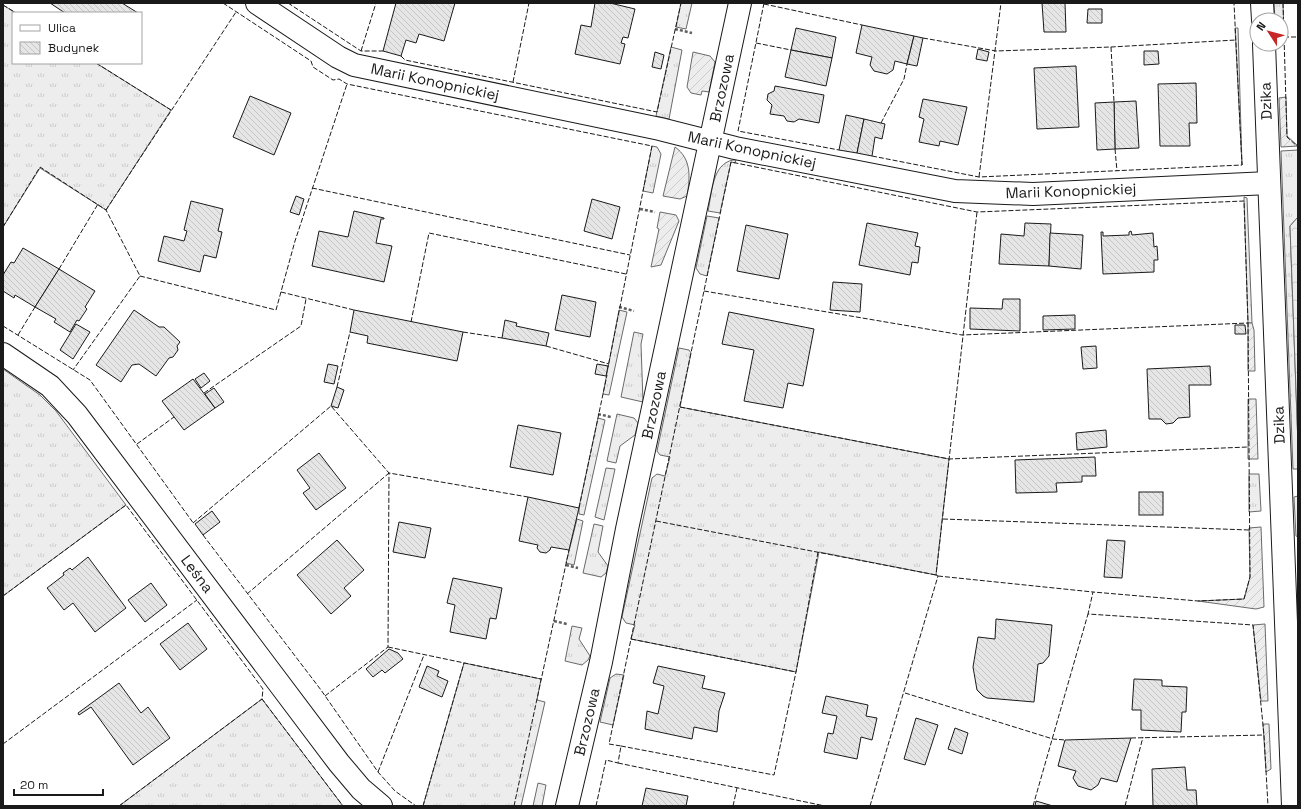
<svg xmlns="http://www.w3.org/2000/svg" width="1301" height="809" viewBox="0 0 1301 809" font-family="'Space Grotesk',sans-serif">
	<defs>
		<pattern id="grass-tufts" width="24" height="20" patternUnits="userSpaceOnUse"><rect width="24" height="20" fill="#ededed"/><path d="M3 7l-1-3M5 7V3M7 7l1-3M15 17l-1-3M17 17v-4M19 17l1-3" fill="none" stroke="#cbcbcb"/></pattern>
		<pattern id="forest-crowns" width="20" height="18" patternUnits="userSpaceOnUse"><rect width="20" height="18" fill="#ededed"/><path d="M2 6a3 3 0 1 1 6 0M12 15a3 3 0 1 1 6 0" fill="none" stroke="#cbcbcb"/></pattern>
		<pattern id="garden-furrows" width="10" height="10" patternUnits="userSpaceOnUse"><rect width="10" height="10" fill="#ededed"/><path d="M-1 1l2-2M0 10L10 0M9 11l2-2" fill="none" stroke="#cbcbcb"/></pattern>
		<pattern id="building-back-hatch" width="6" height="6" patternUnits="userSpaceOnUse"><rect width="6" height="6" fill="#e6e6e6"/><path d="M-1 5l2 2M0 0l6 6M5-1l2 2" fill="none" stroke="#c5c5c5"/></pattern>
	</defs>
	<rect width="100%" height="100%" fill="#fff"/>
	<g fill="url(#grass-tufts)" stroke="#6a6a6a">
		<polygon points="681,3 692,3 686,29 676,27"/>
		<polygon points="1274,3 1283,3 1284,37 1281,37 1281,20 1275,20"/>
		<polygon points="3,5 16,13 13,13 13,63 96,63 171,110 106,210 40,168 3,227"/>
		<polygon points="1235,28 1238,28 1242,165"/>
		<polygon points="671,47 682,50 669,119 656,116"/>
		<polygon points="652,146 657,147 661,154 653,193 643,191"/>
		<polygon points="1298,150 1298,217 1290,226 1298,445 1298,469 1293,469 1281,151"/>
		<path d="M733,160H736L735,163L731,162L720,213L708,211C712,193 712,164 733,160Z"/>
		<polygon points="1244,197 1247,198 1252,323 1248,323"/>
		<polygon points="707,216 719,218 707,276 700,274 696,268"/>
		<polygon points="619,310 627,312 609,395 603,394"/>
		<polygon points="634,332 643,334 641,344 643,402 621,397"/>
		<polygon points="679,348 689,350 691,353 680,407 949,459 936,575 819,552 796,672 631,639 635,625 626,623 622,617 652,478 657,474 665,476 670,457 660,455 657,451"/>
		<polygon points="3,369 40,395 56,411 126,505 3,596"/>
		<polygon points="617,414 634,418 638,423 635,435 620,446 616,463 607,461"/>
		<polygon points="598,418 605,420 584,515 579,514 579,507"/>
		<polygon points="606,468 615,469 604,520 595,517"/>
		<polygon points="1249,474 1259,474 1261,511 1249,512"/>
		<polygon points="1298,496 1298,537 1296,536 1294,497"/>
		<polygon points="577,519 583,521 574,565 566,563"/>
		<polygon points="594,524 603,526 598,552 608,566 606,573 601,577 583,573"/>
		<polygon points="572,626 582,628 579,639 590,656 588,660 582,665 565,661"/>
		<polygon points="464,663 541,679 537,700 545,702 521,806 423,806"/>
		<polygon points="616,674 624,675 613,725 600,722 610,678"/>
		<polygon points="262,699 343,806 119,806"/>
		<polygon points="538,783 546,785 542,806 533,806"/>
	</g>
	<polygon fill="url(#forest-crowns)" stroke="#6a6a6a" points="1298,217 1298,445 1290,226"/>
	<g fill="url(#garden-furrows)" stroke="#6a6a6a">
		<polygon points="693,52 710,56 715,62 709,92 702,91 701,95 691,93 687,87"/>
		<polygon points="1286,97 1287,136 1298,146 1281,147 1279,98"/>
		<path d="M675,147C692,159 690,178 687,196L680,199L663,196Z"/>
		<polygon points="660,212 676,215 679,221 661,265 651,267 659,229 657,228"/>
		<polygon points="1248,323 1252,323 1254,330 1255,371 1248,371"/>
		<polygon points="1248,399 1256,399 1258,459 1248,459"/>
		<polygon points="1261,527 1264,607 1256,609 1198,601 1244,599 1250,577 1249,528"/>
		<polygon points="1265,624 1268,701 1261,701 1253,625"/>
		<polygon points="1263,724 1269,724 1271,769 1266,772"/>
	</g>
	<g fill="url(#building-back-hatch)" stroke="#1a1a1a">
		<polygon points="50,3 122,3 138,13 65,13"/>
		<polygon points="396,3 455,3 444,41 419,34 416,43 406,40 401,56 383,51"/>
		<polygon points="595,3 610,3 635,9 628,38 623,37 621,43 625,44 620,64 575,54 581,25 591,27"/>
		<polygon points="1042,3 1065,3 1066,32 1044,32"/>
		<polygon points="1088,9 1102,9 1102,23 1087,23"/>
		<polygon points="862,25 914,36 907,64 895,61 893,70 887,74 874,71 870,65 872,57 856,53"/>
		<polygon points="796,28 836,37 832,58 791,50"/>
		<polygon points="914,36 923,38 917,66 907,64"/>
		<polygon points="978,49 989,52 987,61 976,59"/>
		<polygon points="791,50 832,58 826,86 785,77"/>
		<polygon points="1144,51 1158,51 1159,64 1144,65"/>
		<polygon points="655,52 664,55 661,69 652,67"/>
		<polygon points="1076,66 1079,127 1037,129 1034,68"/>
		<polygon points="1196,83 1197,123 1189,123 1190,146 1160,146 1158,84"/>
		<polygon points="775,86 824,95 819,123 799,119 794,122 787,121 784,116 770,114 772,105 767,100 768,94 774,91"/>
		<polygon points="250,96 291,113 274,155 233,137"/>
		<polygon points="923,99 967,107 958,145 940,141 939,146 919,142 924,119 919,117"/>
		<polygon points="1136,101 1139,148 1115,149 1114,102"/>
		<polygon points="1114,102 1115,149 1097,150 1095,103"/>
		<polygon points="846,115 864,119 857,153 839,150"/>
		<polygon points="864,119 885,124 882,139 875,137 872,156 857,153"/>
		<polygon points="296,196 304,199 299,215 290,212"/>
		<polygon points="592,199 620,207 612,239 584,231"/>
		<polygon points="191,201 223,209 218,231 222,232 216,258 204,255 200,272 158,261 164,236 184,241 187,231 184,230"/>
		<polygon points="354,211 384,218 384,219 381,219 376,243 392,246 384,282 312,266 319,231 348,237"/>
		<polygon points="867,223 918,233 915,246 920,247 918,263 912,262 910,275 859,265"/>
		<polygon points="1025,223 1051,224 1049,266 999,264 1001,234 1024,236"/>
		<polygon points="746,225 788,234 779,279 737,271"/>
		<polygon points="1131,231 1132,235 1153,233 1154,247 1157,246 1158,260 1154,260 1154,272 1103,274 1101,232 1103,232 1103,236 1129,235 1129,232"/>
		<polygon points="1050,233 1083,235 1081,269 1049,266"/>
		<polygon points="23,248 59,269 35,307 15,295 14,298 3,291 3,275 11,262 14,263"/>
		<polygon points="59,269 95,291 85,307 87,309 79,321 77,320 70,332 54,322 56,319 35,307"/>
		<polygon points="833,282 862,284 860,312 830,310"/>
		<polygon points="562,295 596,302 590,337 555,330"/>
		<polygon points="1003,299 1020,299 1020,331 970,329 970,308 1002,309"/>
		<polygon points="134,310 159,327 164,327 180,342 177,346 178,350 173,357 169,358 156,376 139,364 132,365 121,382 96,365"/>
		<polygon points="354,310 463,332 457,361 367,343 368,336 350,332"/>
		<polygon points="729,312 814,329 803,386 788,383 783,408 744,401 754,350 722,344"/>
		<polygon points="1075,315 1075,329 1043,330 1043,316"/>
		<polygon points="505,320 517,323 516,326 549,333 546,346 502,338"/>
		<polygon points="76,324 90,332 73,359 60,350"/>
		<polygon points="1235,325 1245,325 1246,334 1235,334"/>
		<polygon points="1096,346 1097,368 1083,369 1081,347"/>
		<polygon points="328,364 338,366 334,384 324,382"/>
		<polygon points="597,364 608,366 606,376 595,374"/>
		<polygon points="1210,366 1211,385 1189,385 1190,417 1178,418 1173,423 1166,424 1161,419 1149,419 1147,369"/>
		<polygon points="204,373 210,381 201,388 195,379"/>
		<polygon points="193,379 215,408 184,430 162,401"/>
		<polygon points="337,387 344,390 338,408 331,406"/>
		<polygon points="214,388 224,402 215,408 205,394"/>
		<polygon points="518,425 561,433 553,475 510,467"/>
		<polygon points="1106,430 1107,447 1077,450 1076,433"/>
		<polygon points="319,453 346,488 316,510 303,493 310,488 297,470"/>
		<polygon points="1095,457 1096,476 1082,476 1082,482 1056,483 1057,492 1016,493 1015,460"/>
		<rect x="1139" y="492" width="24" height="23"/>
		<polygon points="528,497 579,508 569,550 551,547 550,550 546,553 540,552 537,548 538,545 519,541"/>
		<polygon points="212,511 220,522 203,535 195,524"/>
		<polygon points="399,522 431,528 425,558 393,552"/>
		<polygon points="337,540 364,570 344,588 351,596 331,614 297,575"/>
		<polygon points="1107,540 1125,541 1122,578 1104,577"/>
		<polygon points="88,557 126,608 95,632 73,603 64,610 47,588 64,575 63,573 70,568 72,570"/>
		<polygon points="453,578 502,588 496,619 490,618 486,639 450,632 455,605 447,603"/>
		<polygon points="151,583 167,605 145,622 128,600"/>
		<polygon points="996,619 1052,625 1049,656 1043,663 1038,664 1034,702 987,698 983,696 977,690 973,667 978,637 995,639"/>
		<polygon points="188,623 207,649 180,670 160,644"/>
		<polygon points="389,649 398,653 403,659 385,673 382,670 373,677 366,669"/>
		<polygon points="427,666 439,671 437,676 448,681 442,697 419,687"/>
		<polygon points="658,666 705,676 702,688 725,693 719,711 717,732 694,727 692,739 645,729 647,711 658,714 664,686 653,683"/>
		<polygon points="1134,679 1162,680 1162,686 1187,687 1186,712 1182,712 1181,732 1141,730 1141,710 1132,710"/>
		<polygon points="119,683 141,713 148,707 170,738 133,765 91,707 79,715 78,713"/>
		<polygon points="826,696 868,705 866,716 877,718 872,740 861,737 857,759 824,752 828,733 833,734 837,716 822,713"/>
		<polygon points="916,718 938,725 925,765 904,759"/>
		<polygon points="955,728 968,733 962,754 948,749"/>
		<polygon points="1131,738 1117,782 1101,778 1098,785 1091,790 1078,786 1073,778 1076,771 1058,766 1065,740"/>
		<polygon points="1185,767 1187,790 1196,790 1197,806 1153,806 1152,769"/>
		<polygon points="646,788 688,796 686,806 642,806"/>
		<polygon points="1036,801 1053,806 1035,806"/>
	</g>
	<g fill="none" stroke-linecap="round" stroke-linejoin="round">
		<defs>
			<g id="street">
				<polyline points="257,3 338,57 354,65 660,129 735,148 955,191 1033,194 1269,183"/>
				<polyline points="1262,3 1263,20"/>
				<polyline points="1264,44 1293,806"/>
				<polyline points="3,354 50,386 77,415 339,763 361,789 381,806"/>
				<polyline points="567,806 601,662 627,529 740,3"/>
			</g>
		</defs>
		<use href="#street" stroke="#1a1a1a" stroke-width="24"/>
		<g stroke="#5f5f5f" stroke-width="2.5" stroke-dasharray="3 2" stroke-linecap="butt">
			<polyline points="675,29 692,33"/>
			<polyline points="640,209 655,212"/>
			<polyline points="619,307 634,311"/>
			<polyline points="598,414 611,417"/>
			<polyline points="566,565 578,568"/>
			<polyline points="554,621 567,624"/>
		</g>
		<use href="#street" stroke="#fff" stroke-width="22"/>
		<g stroke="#1a1a1a" stroke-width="1" stroke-dasharray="5 2" stroke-linecap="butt">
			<polyline points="223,3 311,61 313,67 333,80 339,79 347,84 652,146 608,367"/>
			<polyline points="288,3 361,51 383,51"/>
			<polyline points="764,3 738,131 839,150"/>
			<polyline points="1283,3 1287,137 1298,147"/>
			<polyline points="764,4 862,25"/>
			<polyline points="3,5 16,13"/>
			<polyline points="1284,37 1298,37"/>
			<polyline points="923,38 996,51 1111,47 1236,40"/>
			<polyline points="756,43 791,50"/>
			<polyline points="1111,47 1114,102"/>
			<polyline points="361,51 376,3"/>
			<polyline points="401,56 405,60 657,112 681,3"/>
			<polyline points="96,63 171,110"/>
			<polyline points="513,82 529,3"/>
			<polyline points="881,123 904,79 907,64"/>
			<polyline points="1115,149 1117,171"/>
			<polyline points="872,156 979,177 1242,165 1234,3"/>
			<polyline points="979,177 1001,3"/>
			<polyline points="312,188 630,255"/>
			<polyline points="106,210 236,12"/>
			<polyline points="3,227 40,167 106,210 140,276 73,370"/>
			<polyline points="59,269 98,204"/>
			<polyline points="140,276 276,310 295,241 347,84"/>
			<polyline points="704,291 962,335 1248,323"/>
			<polyline points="281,292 354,310"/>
			<polyline points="411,322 429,233 626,274"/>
			<polyline points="3,326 90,380 194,524"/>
			<polyline points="463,332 502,338"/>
			<polyline points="18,335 35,307"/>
			<polyline points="546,346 609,364"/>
			<polyline points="337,387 350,332"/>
			<polyline points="204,393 301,326 306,299"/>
			<polyline points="680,407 949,459 1248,447"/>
			<polyline points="137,444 174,417"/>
			<polyline points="579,508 607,375"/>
			<polyline points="943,519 1249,530"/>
			<polyline points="656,521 936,575"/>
			<polyline points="193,523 331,406 389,473 528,497"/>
			<polyline points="203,535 321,690 378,772 395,791 416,806"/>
			<polyline points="938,576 1093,592"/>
			<polyline points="247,594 389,473"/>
			<polyline points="3,596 126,505 263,689 262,699 343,806"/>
			<polyline points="631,639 796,672"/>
			<polyline points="388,647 541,679"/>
			<polyline points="905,693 1053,739 1065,740"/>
			<polyline points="325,696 388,647 389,473"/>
			<polyline points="1131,738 1264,735"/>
			<polyline points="3,744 197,600"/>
			<polyline points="621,746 774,775 796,672 818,552"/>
			<polyline points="618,763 825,806"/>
			<polyline points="378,772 424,655"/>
			<polyline points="119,806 262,699"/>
			<polyline points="423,806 464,663"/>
			<polyline points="514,806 569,550"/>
			<polyline points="596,806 606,760 618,763 621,746 609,744 731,162 977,212 1244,201 1248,323 1250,577 1244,599 1198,601 1093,592 1088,614 1253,625 1264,735 1268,806"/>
			<polyline points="733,806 737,788"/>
			<polyline points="870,806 938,576 936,575 977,212"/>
			<polyline points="1033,806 1088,614"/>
			<polyline points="1125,806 1143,737"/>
		</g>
	</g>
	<g text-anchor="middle" stroke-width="3" stroke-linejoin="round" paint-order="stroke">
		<g font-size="15" fill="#1a1a1a" stroke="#fff">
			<text transform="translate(435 82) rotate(12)" y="5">Marii Konopnickiej</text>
			<text transform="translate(722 88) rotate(-78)" y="5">Brzozowa</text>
			<text transform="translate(1266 101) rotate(-92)" y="5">Dzika</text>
			<text transform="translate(752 150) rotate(12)" y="5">Marii Konopnickiej</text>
			<text transform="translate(1071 191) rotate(-2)" y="5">Marii Konopnickiej</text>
			<text transform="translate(654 405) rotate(-78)" y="5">Brzozowa</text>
			<text transform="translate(1279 425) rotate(-92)" y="5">Dzika</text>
			<text transform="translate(197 574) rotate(53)" y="5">Leśna</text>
			<text transform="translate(587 722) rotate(-77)" y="5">Brzozowa</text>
		</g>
	</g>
	<rect width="1301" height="809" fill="none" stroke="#1a1a1a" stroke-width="8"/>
	<rect x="12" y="12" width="130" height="52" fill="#ffffff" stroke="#a3a3a3"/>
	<rect x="20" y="25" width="20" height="6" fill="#ffffff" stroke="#a3a3a3"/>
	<text x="48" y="32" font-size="12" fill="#1a1a1a">Ulica</text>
	<rect x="20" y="42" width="20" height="12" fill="url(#building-back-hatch)" stroke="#a3a3a3"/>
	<text x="48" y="52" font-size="12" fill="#1a1a1a">Budynek</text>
	<g transform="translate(1269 32) rotate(306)"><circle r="19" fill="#ffffff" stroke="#a3a3a3"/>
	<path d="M0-3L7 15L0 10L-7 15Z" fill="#c62828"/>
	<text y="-6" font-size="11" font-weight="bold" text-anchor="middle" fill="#1a1a1a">N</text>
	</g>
	<path d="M14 789v6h89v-6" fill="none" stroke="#1a1a1a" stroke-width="2"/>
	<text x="20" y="789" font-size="12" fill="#1a1a1a" stroke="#ffffff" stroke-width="3" paint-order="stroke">20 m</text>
</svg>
